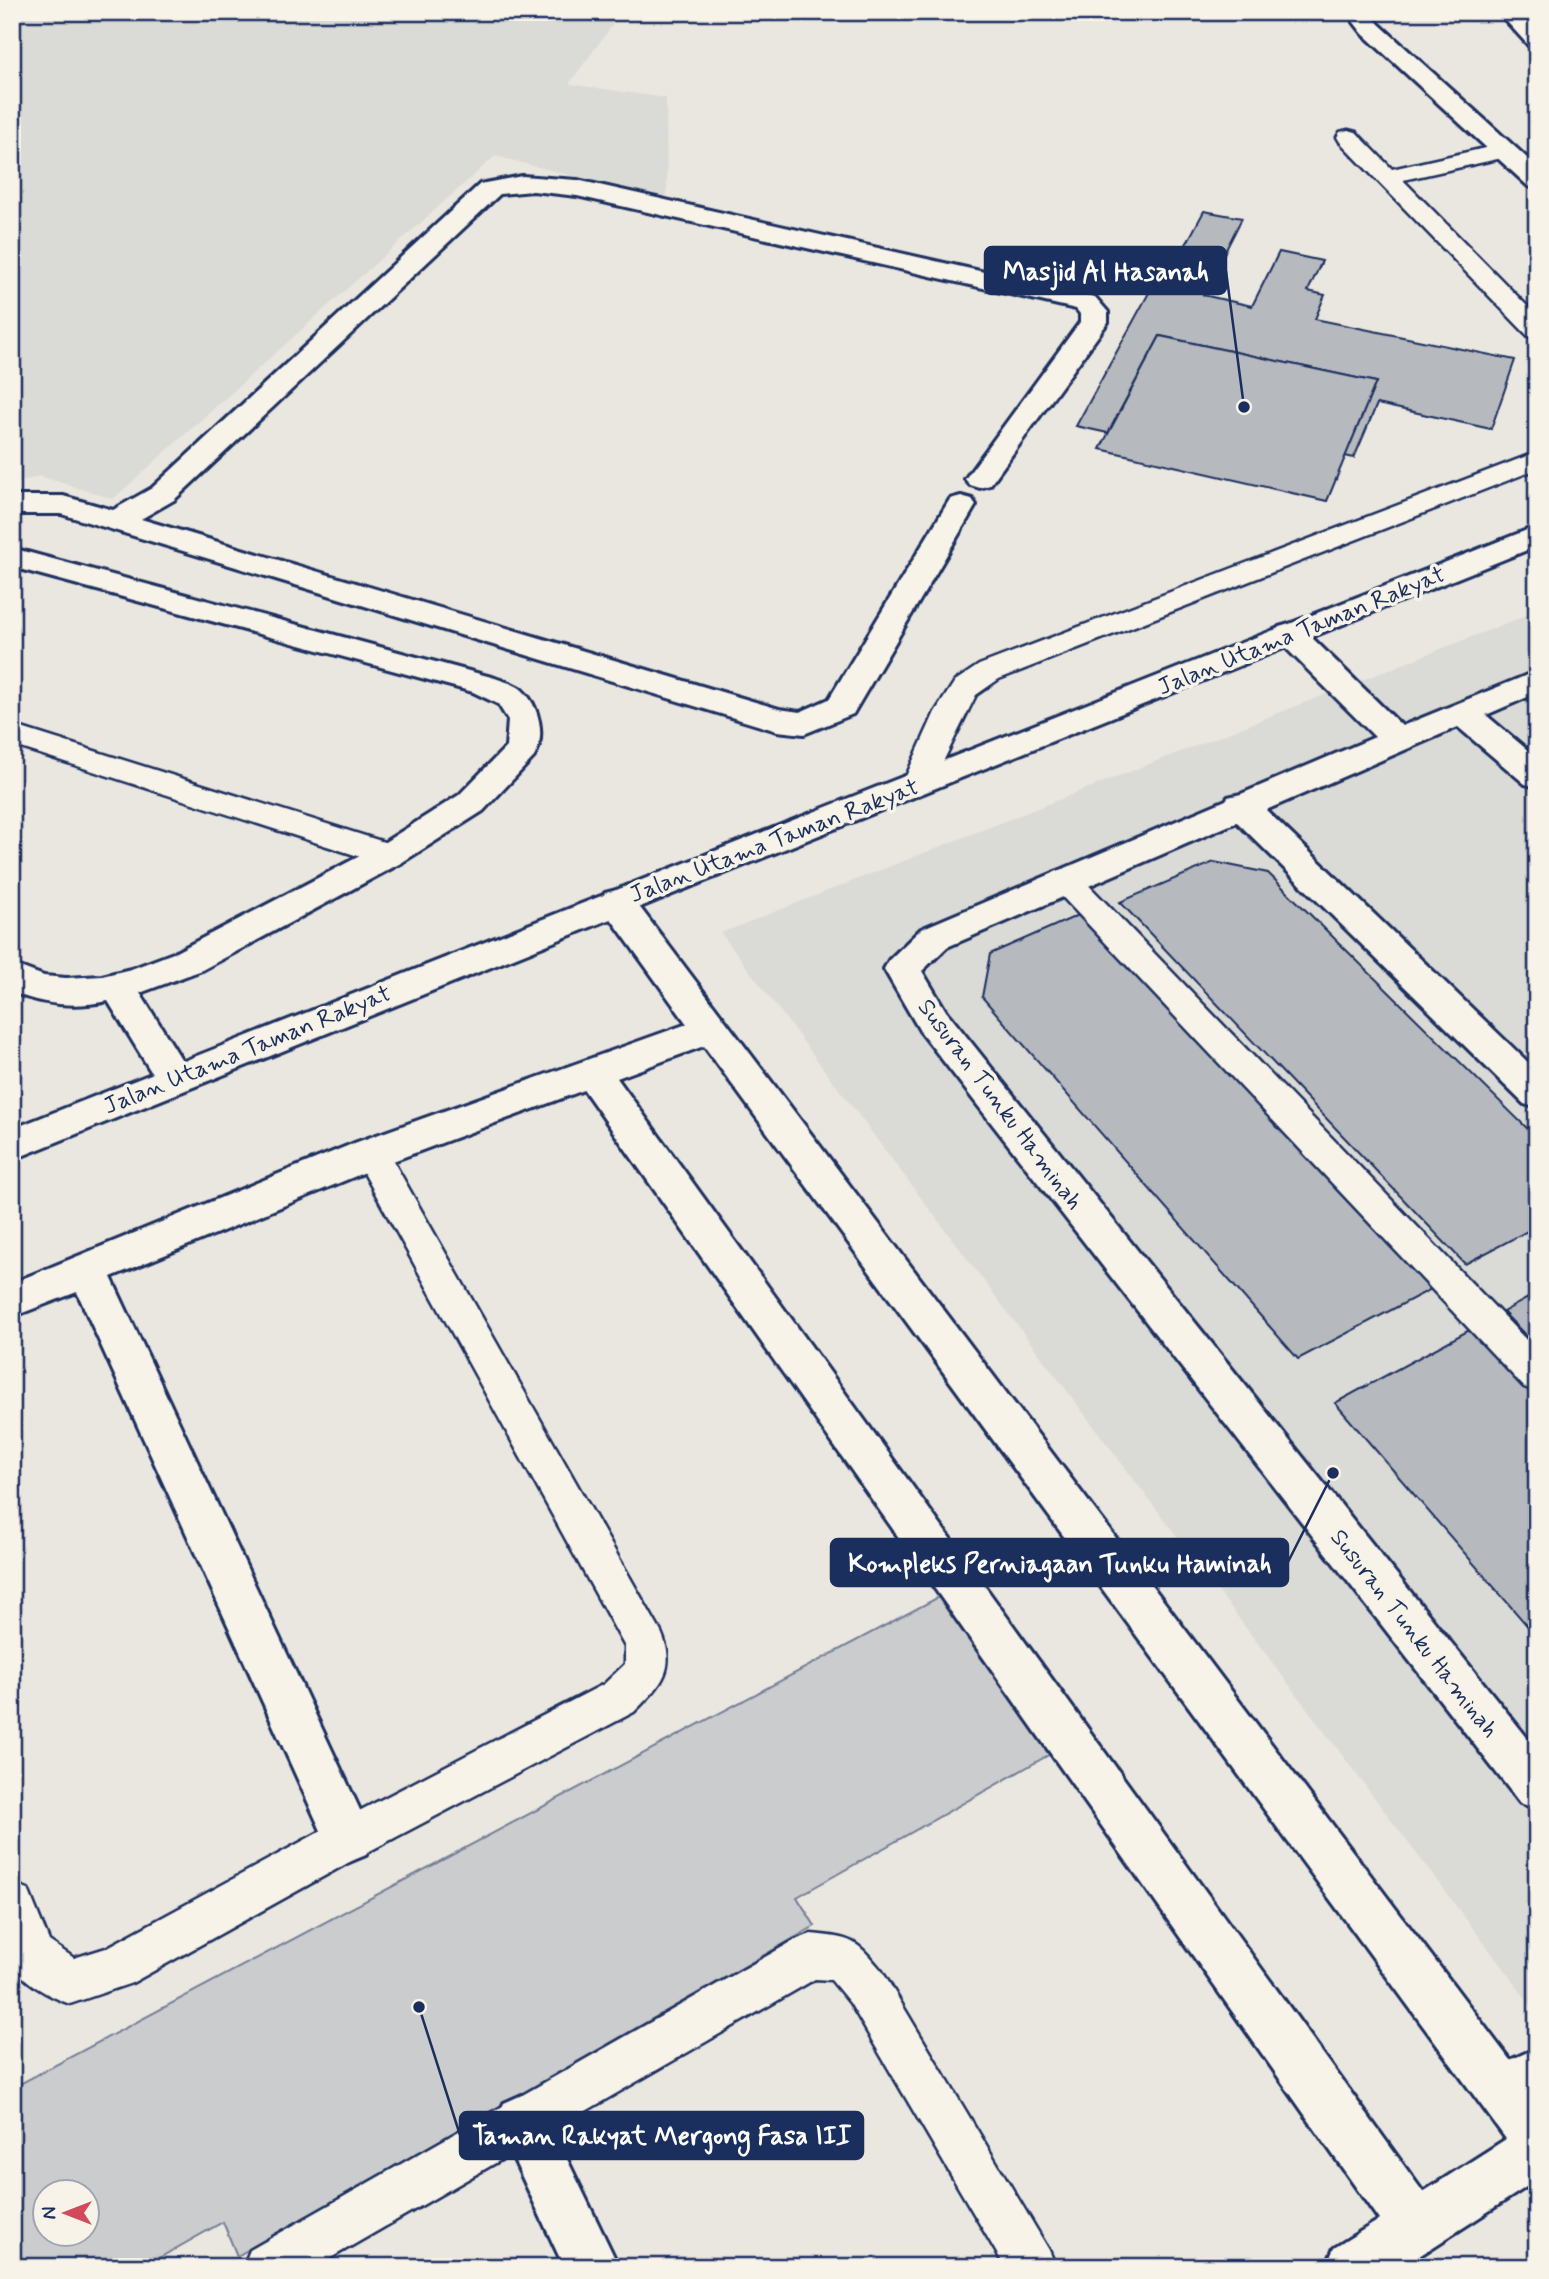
<svg xmlns="http://www.w3.org/2000/svg" width="1549" height="2279" viewBox="0 0 1549 2279" font-family="Mynerve,sans-serif">
	<rect width="100%" height="100%" fill="#eae7e0"/>
	<filter id="ink" filterUnits="userSpaceOnUse"><feTurbulence type="fractalNoise" baseFrequency=".0143" numOctaves="2"/><feDisplacementMap in="SourceGraphic" scale="14" xChannelSelector="R" yChannelSelector="G"/><feConvolveMatrix kernelMatrix="1 2 1 2 8 2 1 2 1" color-interpolation-filters="sRGB"/></filter>
	<g filter="url(#ink)">
		<g fill="#dadad6">
			<polygon points="12,12 622,12 569,84 666,98 667,200 495,156 113,499 40,476 12,484"/>
			<polygon points="1537,611 1537,2013 721,933"/>
		</g>
		<path fill="#cbcccd" stroke="#737e96" stroke-width="2" fill-rule="evenodd" d="M950,1591L1061,1748L797,1897L815,1926L237,2256L223,2222L143,2267H12V2088ZM46,2192H88V2234H46Z"/>
		<g fill="#b6babf" stroke="#1b2f5e" stroke-width="2">
			<polygon points="1204,211 1242,218 1203,295 1252,306 1279,252 1322,261 1308,291 1325,295 1315,319 1515,360 1491,429 1377,404 1354,458 1345,456 1376,382 1160,336 1108,433 1076,426 1151,289 1161,291"/>
			<polygon points="1160,336 1376,382 1327,501 1100,449"/>
			<polygon points="1214,862 1268,873 1537,1138 1537,1226 1465,1264 1120,902"/>
			<polygon points="1088,911 1439,1285 1298,1359 982,997 990,954"/>
			<polygon points="1537,1293 1537,1347 1503,1312"/>
			<polygon points="1475,1327 1537,1394 1537,1637 1335,1403"/>
		</g>
		<g fill="none" stroke-linecap="round" stroke-linejoin="round">
			<defs>
				<g id="service">
					<polygon points="1348,130 1356,132 1392,169 1503,144 1511,146 1514,151 1511,156 1403,180 1537,316 1537,338 1528,336 1340,142 1337,137 1340,132"/>
					<polygon points="1537,452 1537,469 999,679 976,695 929,790 918,793 907,790 903,783 935,712 955,681 979,665"/>
					<polygon points="12,725 400,847 405,855 400,863 389,866 12,745"/>
					<polygon points="1065,869 1076,872 1537,1351 1537,1392 1524,1387 1054,888 1049,880 1054,872"/>
					<path d="M371,1139L383,1143L661,1632C678,1670 660,1686 634,1712L364,1854L132,1983L70,2004C51,1997 21,1982 12,1962V1883L28,1889L49,1941L74,1958L106,1948L334,1824L604,1684L625,1664V1647L353,1153L359,1143Z"/>
					<path d="M811,1934C853,1938 855,1939 882,1971L1049,2250L1056,2267H1005L850,2003L831,1980L815,1979L315,2267H243L250,2250L795,1940Z"/>
				</g>
				<g id="minor">
					<polygon points="1346,12 1370,12 1379,24 1537,167 1537,189 1528,186 1363,34"/>
					<polygon points="1498,12 1523,12 1537,27 1537,48 1529,46"/>
					<polygon points="522,176 577,180 1095,297 1108,312 1108,322 990,485 980,488 970,485 965,479 1080,322 1080,314 1076,309 577,196 533,191 500,194 174,500 141,519 779,709 800,712 829,699 950,499 961,496 972,499 976,505 853,714 804,734 777,731 61,514 12,514 12,496 63,496 113,510 152,488 480,184"/>
					<path d="M12,548L495,678C503,681 515,684 521,689C540,705 546,737 534,757L483,811L401,863L202,970L140,993L193,1078L187,1088L174,1092L161,1088L108,1001C75,1008 43,1005 12,992V964L44,976L66,978L102,976L131,969L176,952L377,847L459,795L506,747L508,720L498,704L473,692L12,567Z"/>
					<polygon points="1290,624 1301,627 1402,726 1537,671 1537,693 1486,715 1537,758 1537,787 1525,784 1458,727 1266,810 1537,1071 1537,1108 1524,1104 1237,822 947,947 922,971 946,1011 1537,1750 1537,1809 1520,1803 920,1031 884,969 889,960 921,929 1226,800 1228,797 1241,794 1375,737 1279,641 1274,634 1279,627"/>
					<path d="M617,890L629,893L1510,2060L1537,2048V2180L1402,2267H1326L1334,2248L1379,2220L584,1090L385,1164L111,1277L366,1823L373,1839L366,1855L349,1862L332,1855L77,1292L12,1317V1283L357,1142L687,1024L599,902L605,893ZM704,1046L1506,2139L1423,2192L617,1078Z"/>
					<polygon points="522,2095 540,2103 619,2267 564,2267 496,2121 504,2103"/>
				</g>
				<polygon id="tertiary" points="1537,526 1537,546 12,1160 12,1129"/>
			</defs>
			<use href="#service" stroke="#1b2f5e" stroke-width="5"/>
			<use href="#minor" stroke="#1b2f5e" stroke-width="6"/>
			<use href="#tertiary" stroke="#1b2f5e" stroke-width="6"/>
			<use href="#service" fill="#f7f3e8" fill-rule="evenodd"/>
			<use href="#minor" fill="#f7f3e8" fill-rule="evenodd"/>
			<use href="#tertiary" fill="#f7f3e8" fill-rule="evenodd"/>
		</g>
	</g>
	<g text-anchor="middle" stroke-width="7" stroke-linejoin="round" paint-order="stroke">
		<g font-size="24" fill="#1b2f5e" stroke="#f7f3e8">
			<text transform="translate(1301 630) rotate(-22)" y="8">Jalan Utama Taman Rakyat</text>
			<text transform="translate(774 840) rotate(-21)" y="8">Jalan Utama Taman Rakyat</text>
			<text transform="translate(247 1049) rotate(-22)" y="8">Jalan Utama Taman Rakyat</text>
			<text transform="translate(1001 1104) rotate(53)" y="8">Susuran Tunku Haminah</text>
			<text transform="translate(1415 1633) rotate(52)" y="8">Susuran Tunku Haminah</text>
		</g>
	</g>
	<path fill="none" stroke="#1b2f5e" stroke-width="2.5" d="M1244 407L1226 271M1333 1473L1288 1562M419 2007L460 2135"/>
	<g fill="#1b2f5e" stroke="#f7f3e8" stroke-width="2.5">
		<circle cx="1244" cy="407" r="7"/>
		<circle cx="1333" cy="1473" r="7"/>
		<circle cx="419" cy="2007" r="7"/>
	</g>
	<g fill="#1b2f5e" stroke="#1b2f5e" stroke-width="2.5">
		<rect x="985" y="247" width="241" height="47" rx="7"/>
		<rect x="831" y="1539" width="457" height="47" rx="7"/>
		<rect x="460" y="2112" width="403" height="47" rx="7"/>
	</g>
	<g font-size="26" text-anchor="middle" font-weight="bold" fill="#fff">
		<text x="1106" y="280">Masjid Al Hasanah</text>
		<text x="1060" y="1572">Kompleks Perniagaan Tunku Haminah</text>
		<text x="662" y="2144">Taman Rakyat Mergong Fasa III</text>
	</g>
	<rect width="1549" height="2279" fill="none" stroke="#f7f3e8" stroke-width="42"/>
	<rect x="21" y="21" width="1507" height="2237" fill="none" stroke="#1b2f5e" stroke-width="2.5" filter="url(#ink)"/>
	<g transform="translate(66 2213) rotate(270)"><circle r="33" fill="#f7f3e8" stroke="#9fa5b1" stroke-width="2"/>
	<path d="M0-5L12 26L0 18L-12 26Z" fill="#d1495b"/>
	<text y="-10" font-size="19" font-weight="bold" text-anchor="middle" fill="#1b2f5e">N</text>
	</g>
</svg>
